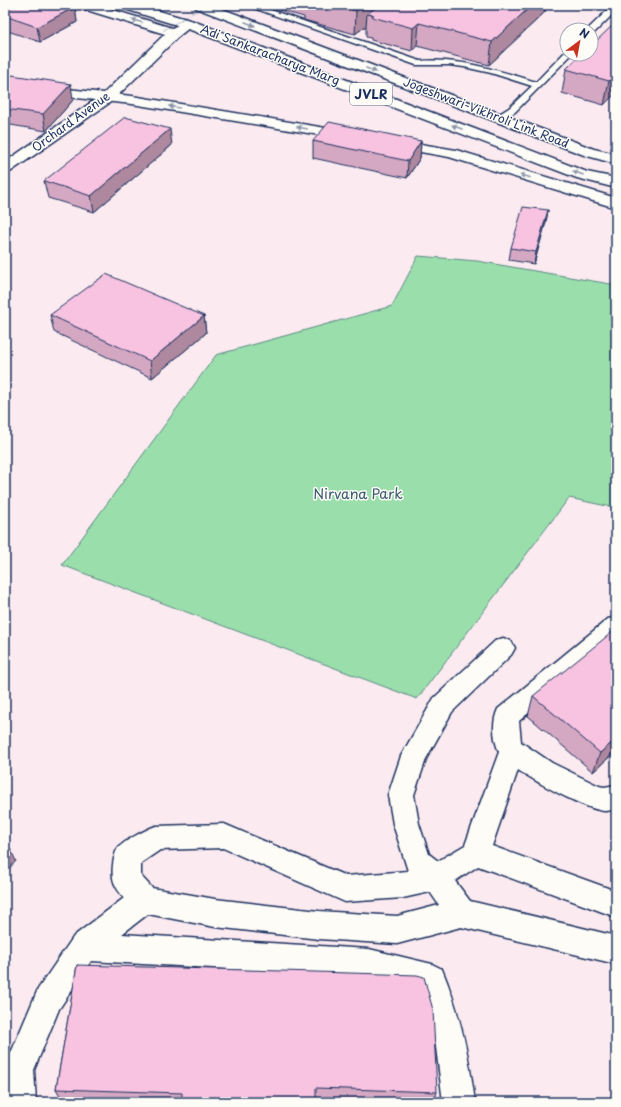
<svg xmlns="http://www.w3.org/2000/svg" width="621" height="1107" viewBox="0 0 621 1107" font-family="'Playpen Sans',sans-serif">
	<rect width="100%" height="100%" fill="#fbebf0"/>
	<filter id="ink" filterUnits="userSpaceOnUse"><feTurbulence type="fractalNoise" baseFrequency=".025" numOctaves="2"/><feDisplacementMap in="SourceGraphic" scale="8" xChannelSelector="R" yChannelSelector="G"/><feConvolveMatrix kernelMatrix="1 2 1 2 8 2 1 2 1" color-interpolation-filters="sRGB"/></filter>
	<g filter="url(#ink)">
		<polygon fill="#9adfab" stroke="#5a8784" points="418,256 477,261 616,285 616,508 569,498 417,699 62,565 216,355 392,306"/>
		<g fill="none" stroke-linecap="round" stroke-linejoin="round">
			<defs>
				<g id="lane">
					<path d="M245,5H256L420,61C460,58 497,70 536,82L565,52L572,54L515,112L499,121L495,118L496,116L509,108L532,86L491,73L464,67L449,65H416Z"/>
					<polygon points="613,5 616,5 616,11 594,33 591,33 591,30 588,29"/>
				</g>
				<g id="street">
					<polygon points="5,78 49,87 132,96 350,132 355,133 357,136 355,139 350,140 132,104 49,95 5,86"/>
					<polygon points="391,139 456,150 616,198 616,208 449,157 386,146 384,143 386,140"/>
					<path d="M616,617V639L519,721L521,742L552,763L599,786L604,787L616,785V809C612,810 608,811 604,811C582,808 537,782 518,770L492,846L616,891V917L478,866L455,881L470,901L616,936V964L461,927L397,944L319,939L215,927L148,914L122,934L369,949L432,964L442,969C460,1012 469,1056 475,1102H443L435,1039L422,991L369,977L91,961L59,1009L34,1070L36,1102H5V1067L38,989L74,936L124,898C120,893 116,888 114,882C111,874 113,855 118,848C124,841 147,829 156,826L224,824L346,876L408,871L393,824L388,795L401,756L434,698L495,641L503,638L511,641L515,648L511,655L452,712L426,759L414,795L419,824L429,854L438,861L465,845L499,752C493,738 492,722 498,709L608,619ZM223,848L345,902L403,898L430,892L439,905L397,916L319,911L215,899L152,888L141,876V863L160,850Z"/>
				</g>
				<polygon id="secondary" points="78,5 97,5 172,28 188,20 193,21 194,24 179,36 112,101 10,172 5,174 5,162 102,95 165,34 80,8"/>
				<g id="primary">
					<polygon points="120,5 139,5 193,21 587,172 616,178 616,188 577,178 183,27 122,8"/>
					<polygon points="194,5 212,5 594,149 616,154 616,164 584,155 196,8"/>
				</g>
			</defs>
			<use href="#lane" stroke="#1b2f5e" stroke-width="3"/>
			<use href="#street" stroke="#1b2f5e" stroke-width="3"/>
			<use href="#secondary" stroke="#1b2f5e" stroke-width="3"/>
			<use href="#primary" stroke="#1b2f5e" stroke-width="3"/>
			<use href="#lane" fill="#fdfcf7" fill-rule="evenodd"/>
			<use href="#street" fill="#fdfcf7" fill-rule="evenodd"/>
			<use href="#secondary" fill="#fdfcf7" fill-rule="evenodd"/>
			<use href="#primary" fill="#fdfcf7" fill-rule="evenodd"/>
			<polyline stroke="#1b2f5e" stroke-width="1.5" stroke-dasharray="0.5 2" stroke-linecap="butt" points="164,30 206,5"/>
		</g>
		<g fill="#d4a8c2" stroke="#1b2f5e">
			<polygon points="5,5 75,7 77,22 40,42 5,30"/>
			<polygon points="261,5 547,5 545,12 489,65 417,46 412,51 371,40 371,38 366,37 366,26 355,34 304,20 304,17"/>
			<polygon points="591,46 616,93 604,105 562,93 566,69"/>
			<polygon points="5,74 73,100 46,131 5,124"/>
			<polygon points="313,141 421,141 420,158 407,178 313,158"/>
			<polygon points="172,145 94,212 48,198 44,181"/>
			<polygon points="548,210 546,222 534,264 509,260 511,248"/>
			<polygon points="50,315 204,316 206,333 152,378 54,332"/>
			<polygon points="533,696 616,751 593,772 528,716"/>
			<polygon points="77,965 437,1092 434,1102 336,1102 316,1101 316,1102 64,1102 56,1089"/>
		</g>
		<g fill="#ad889e" stroke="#1b2f5e">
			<polygon points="365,5 383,5 374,15 367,14 366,26 355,34 356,11"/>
			<polygon points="532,5 547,5 545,12 489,65 492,42"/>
			<polygon points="75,7 77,22 40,42 37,27"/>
			<polygon points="419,23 417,46 412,51 413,28"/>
			<polygon points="616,59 616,93 604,105 609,81"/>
			<polygon points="71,84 73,100 46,131 43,114"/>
			<polygon points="170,129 172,145 94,212 91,196"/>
			<polygon points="421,141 420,158 407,178 408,161"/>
			<polygon points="548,210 546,222 534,264 536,252"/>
			<polygon points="204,316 206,333 152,378 150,361"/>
			<polygon points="616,739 616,751 593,772 600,753"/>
			<polygon points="8,844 16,861 5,873 5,847"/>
		</g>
		<g fill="#f7c3e1" stroke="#1b2f5e">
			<polygon points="5,5 68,5 75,7 37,27 5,16"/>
			<polygon points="334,5 365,5 356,11"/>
			<polygon points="379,5 532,5 492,42 419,23 413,28 372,17 374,15 367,14"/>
			<polygon points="616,22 616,74 609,81 566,69 582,54 591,54 591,46"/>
			<polygon points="5,74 71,84 43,114 5,109"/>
			<polygon points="125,117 170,129 91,196 44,181"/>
			<polygon points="329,122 421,141 408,161 313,141"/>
			<polygon points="523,207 548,210 536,252 511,248"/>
			<polygon points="106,274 204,316 150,361 50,315"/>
			<polygon points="616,629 616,739 600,753 533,696"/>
			<polygon points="5,841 8,844 5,847"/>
			<polygon points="77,965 417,975 424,977 433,1010 437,1092 316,1088 316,1102 182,1102 182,1093 56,1089"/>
		</g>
		<defs><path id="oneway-solid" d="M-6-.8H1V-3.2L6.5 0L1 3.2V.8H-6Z"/></defs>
		<g fill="#8c96aa">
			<use href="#oneway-solid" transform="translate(137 21) rotate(-163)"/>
			<use href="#oneway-solid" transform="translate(250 24) rotate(21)"/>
			<use href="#oneway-solid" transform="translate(371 70) rotate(21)"/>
			<use href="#oneway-solid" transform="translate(174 107) rotate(-170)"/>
			<use href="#oneway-solid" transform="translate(457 127) rotate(-159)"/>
			<use href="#oneway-solid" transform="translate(302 128) rotate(-170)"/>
			<use href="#oneway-solid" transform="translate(578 173) rotate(-160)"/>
			<use href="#oneway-solid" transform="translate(525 176) rotate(-163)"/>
		</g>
	</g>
	<g text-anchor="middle" stroke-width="3" stroke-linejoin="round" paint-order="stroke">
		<g font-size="12" fill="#1b2f5e" stroke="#fdfcf7">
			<text transform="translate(270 55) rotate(21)" y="4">Adi Sankaracharya Marg</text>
			<text transform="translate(486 113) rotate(21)" y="4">Jogeshwari-Vikhroli Link Road</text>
			<text transform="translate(71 122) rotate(-36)" y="4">Orchard Avenue</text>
		</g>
		<rect fill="#fdfcf7" stroke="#5f6c8c" stroke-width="1" x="350" y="83" width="42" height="22" rx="3"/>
		<g font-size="13" font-weight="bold" fill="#1b2f5e">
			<text x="371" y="99">JVLR</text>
		</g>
		<g font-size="14" fill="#3b5b71" stroke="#fdfcf7">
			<text x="358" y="499">Nirvana Park</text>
		</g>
	</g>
	<rect width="621" height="1107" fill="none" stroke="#fdfcf7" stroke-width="20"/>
	<rect x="10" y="10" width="601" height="1087" fill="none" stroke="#1b2f5e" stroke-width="1.5" filter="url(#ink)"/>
	<g transform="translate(579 42) rotate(32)"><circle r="19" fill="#fdfcf7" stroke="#a3aaba"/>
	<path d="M0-3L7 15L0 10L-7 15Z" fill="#c8321e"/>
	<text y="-6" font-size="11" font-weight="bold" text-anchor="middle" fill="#1b2f5e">N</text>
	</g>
</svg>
